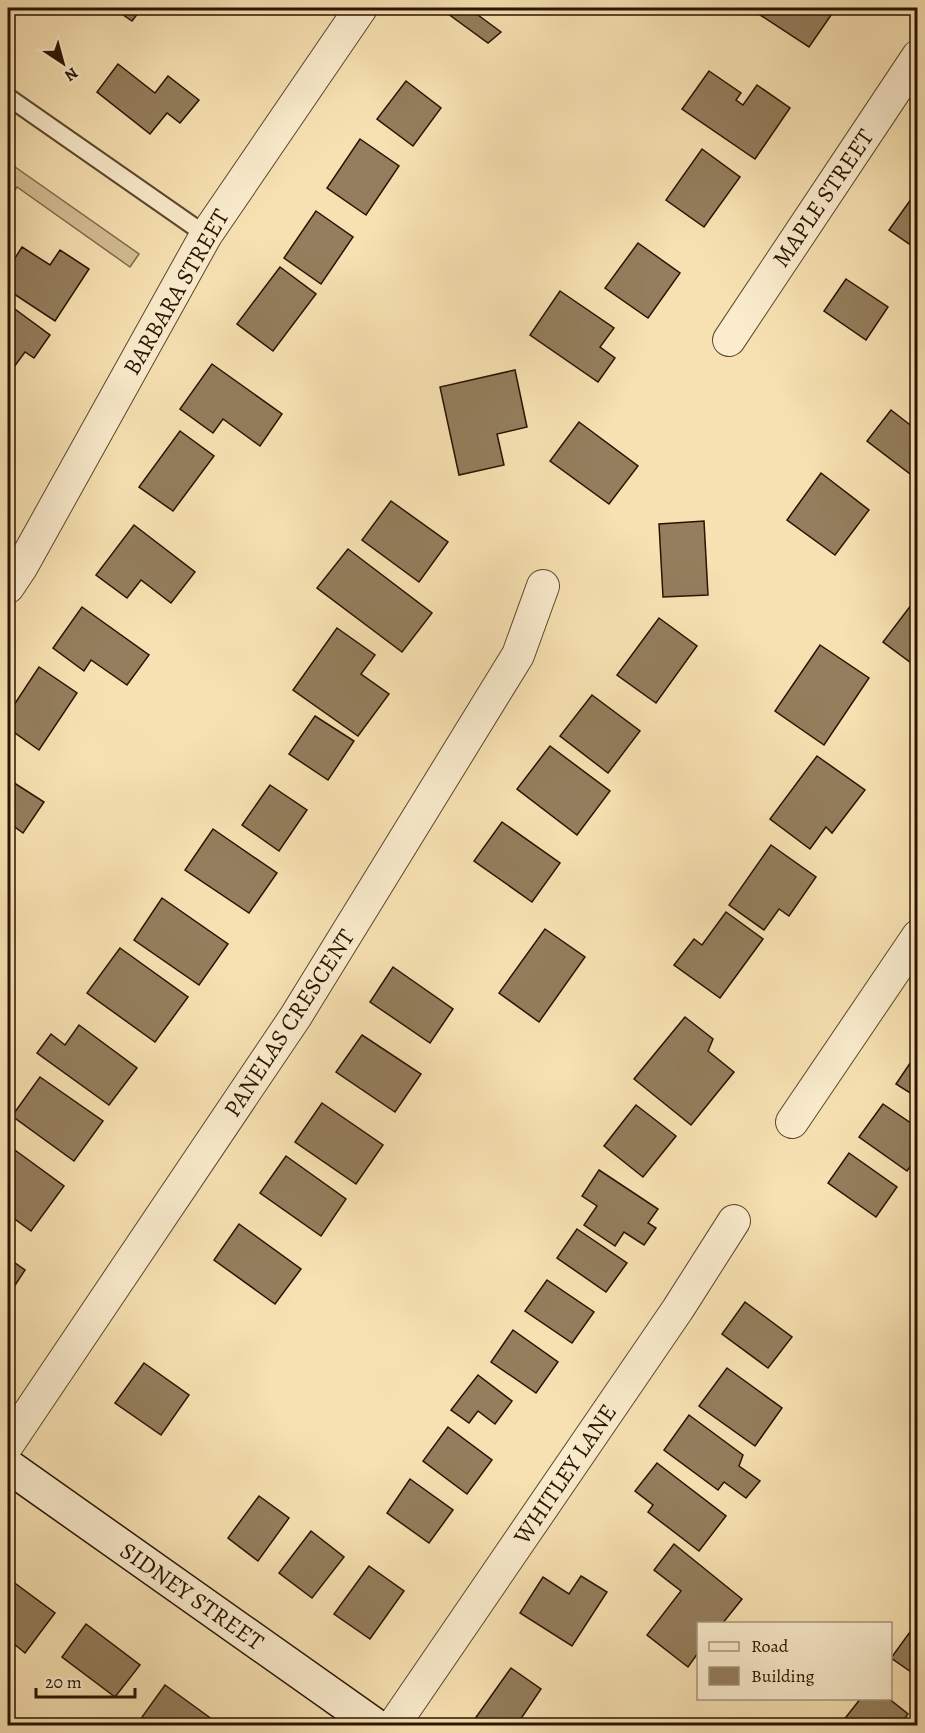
<svg xmlns="http://www.w3.org/2000/svg" width="925" height="1733" viewBox="0 0 925 1733" font-family="Alegreya,serif">
	<rect width="100%" height="100%" fill="#f7e1b2"/>
	<filter id="stains"><feTurbulence type="fractalNoise" baseFrequency=".00333" numOctaves="4"/><feColorMatrix values="0 0 0 0 .2 0 0 0 0 .09 0 0 0 0 .02 0 0 0 .5 -.17"/></filter>
	<radialGradient id="worn" r=".72"><stop offset=".6" stop-color="#630" stop-opacity="0"/><stop offset="1" stop-color="#630" stop-opacity=".3"/></radialGradient>
	<polygon fill="#d4be94" stroke="#7e684a" stroke-width="1.5" points="8,162 139,254 130,267 17,187 8,200"/>
	<g fill="#947e5d" stroke="#291300" stroke-width="1.5">
		<polygon points="113,8 142,8 132,21"/>
		<polygon points="440,8 484,8 478,15 501,32 488,43"/>
		<polygon points="751,9 751,8 836,8 809,47"/>
		<polygon points="118,64 155,93 168,76 199,100 180,123 167,113 150,134 97,92"/>
		<polygon points="709,71 741,93 736,100 743,105 757,85 790,108 755,159 682,109"/>
		<polygon points="406,81 441,108 413,146 377,119"/>
		<polygon points="360,139 399,166 366,215 327,188"/>
		<polygon points="702,149 740,177 704,227 666,200"/>
		<polygon points="914,195 918,197 918,250 889,230"/>
		<polygon points="316,211 353,237 321,284 284,258"/>
		<polygon points="638,243 680,273 648,318 605,288"/>
		<polygon points="22,247 50,265 60,250 89,269 55,321 8,290 8,269"/>
		<polygon points="280,267 316,294 273,351 237,324"/>
		<polygon points="846,279 888,307 866,340 824,311"/>
		<polygon points="560,291 614,328 600,347 615,358 598,382 530,335"/>
		<polygon points="8,304 50,335 34,358 25,352 8,375"/>
		<polygon points="212,364 282,414 260,446 223,419 213,433 180,409"/>
		<polygon points="515,370 527,427 497,434 504,465 459,475 440,387"/>
		<polygon points="891,410 918,431 918,480 867,441"/>
		<polygon points="579,422 638,466 609,504 550,461"/>
		<polygon points="180,431 214,456 173,511 139,487"/>
		<polygon points="821,473 869,510 835,555 787,520"/>
		<polygon points="391,501 448,542 419,582 362,540"/>
		<polygon points="704,521 708,595 663,597 659,524"/>
		<polygon points="134,525 195,572 171,603 141,580 127,598 96,575"/>
		<polygon points="348,549 432,613 402,652 317,588"/>
		<polygon points="918,596 918,668 883,642"/>
		<polygon points="82,607 149,655 127,685 91,660 84,671 53,648"/>
		<polygon points="659,618 697,646 656,703 617,675"/>
		<polygon points="337,628 375,655 361,674 389,694 358,736 293,690"/>
		<polygon points="820,645 869,678 824,745 775,711"/>
		<polygon points="39,667 77,693 39,750 8,728 8,714"/>
		<polygon points="592,695 640,731 608,773 560,736"/>
		<polygon points="315,716 354,741 328,780 289,754"/>
		<polygon points="550,746 610,791 577,835 517,789"/>
		<polygon points="817,756 865,790 832,833 826,827 810,849 770,819"/>
		<polygon points="8,779 44,802 23,833 8,822"/>
		<polygon points="270,785 307,810 279,851 242,825"/>
		<polygon points="502,822 560,863 532,902 474,861"/>
		<polygon points="213,829 277,873 249,913 185,870"/>
		<polygon points="771,845 816,877 789,916 779,909 764,930 729,905"/>
		<polygon points="162,898 228,944 199,985 134,940"/>
		<polygon points="726,912 763,939 720,998 674,965 694,939 702,945"/>
		<polygon points="545,929 585,957 539,1022 499,993"/>
		<polygon points="120,948 188,997 155,1042 87,993"/>
		<polygon points="393,967 453,1009 430,1043 370,1002"/>
		<polygon points="685,1017 713,1039 708,1051 734,1072 691,1125 634,1079"/>
		<polygon points="79,1025 137,1068 109,1105 37,1053 51,1034 65,1045"/>
		<polygon points="362,1035 421,1074 395,1112 336,1072"/>
		<polygon points="917,1053 918,1054 918,1098 896,1084"/>
		<polygon points="40,1077 103,1121 74,1161 12,1116"/>
		<polygon points="322,1103 383,1145 356,1184 295,1142"/>
		<polygon points="883,1104 918,1128 918,1156 907,1171 859,1137"/>
		<polygon points="636,1105 676,1136 643,1177 604,1146"/>
		<polygon points="8,1145 64,1186 31,1231 8,1214"/>
		<polygon points="849,1153 897,1187 876,1217 828,1183"/>
		<polygon points="286,1156 346,1199 321,1236 260,1193"/>
		<polygon points="599,1170 658,1209 648,1223 656,1228 644,1245 624,1232 615,1246 584,1225 597,1206 582,1196"/>
		<polygon points="239,1224 301,1269 275,1304 214,1260"/>
		<polygon points="577,1229 627,1263 606,1292 557,1258"/>
		<polygon points="8,1258 25,1270 8,1296"/>
		<polygon points="547,1280 594,1312 572,1343 525,1311"/>
		<polygon points="745,1302 792,1337 768,1368 722,1334"/>
		<polygon points="513,1330 558,1362 536,1393 491,1362"/>
		<polygon points="144,1363 189,1395 161,1435 115,1403"/>
		<polygon points="727,1368 782,1408 755,1446 699,1406"/>
		<polygon points="478,1375 512,1401 495,1424 478,1411 469,1423 451,1410"/>
		<polygon points="689,1415 743,1455 739,1466 760,1481 746,1498 724,1482 718,1490 664,1450"/>
		<polygon points="448,1427 492,1460 467,1494 423,1461"/>
		<polygon points="657,1463 726,1516 699,1551 648,1512 653,1505 635,1491"/>
		<polygon points="410,1479 453,1510 429,1543 387,1513"/>
		<polygon points="259,1496 289,1518 258,1561 228,1538"/>
		<polygon points="311,1531 344,1557 312,1598 279,1573"/>
		<polygon points="674,1544 742,1599 722,1624 698,1624 698,1653 688,1667 647,1635 681,1591 654,1570"/>
		<polygon points="369,1566 404,1591 370,1639 334,1614"/>
		<polygon points="581,1576 607,1592 572,1646 520,1613 543,1577 569,1594"/>
		<polygon points="8,1578 55,1613 25,1653 8,1639"/>
		<polygon points="918,1621 918,1669 914,1674 891,1658"/>
		<polygon points="86,1624 140,1665 115,1697 62,1657"/>
		<polygon points="511,1668 541,1689 516,1726 482,1726 474,1720"/>
		<polygon points="165,1685 220,1725 153,1726 142,1717"/>
		<polygon points="861,1698 888,1698 908,1714 899,1726 839,1726"/>
		<polygon points="630,1719 638,1726 625,1726"/>
	</g>
	<g fill="none" stroke-linecap="round" stroke-linejoin="round">
		<defs>
			<polyline id="lane" points="8,97 206,235"/>
			<g id="street">
				<polyline points="729,340 918,56"/>
				<polyline points="8,587 22,566 206,235 361,8"/>
				<polyline points="792,1122 918,936"/>
				<polyline points="8,1444 296,1016 518,655 543,586"/>
				<polyline points="393,1726 678,1309 734,1221"/>
			</g>
			<polyline id="secondary" points="8,1466 376,1726"/>
		</defs>
		<use href="#lane" stroke="#5c462c" stroke-width="20"/>
		<use href="#street" stroke="#5c462c" stroke-width="34"/>
		<use href="#secondary" stroke="#291300" stroke-width="36"/>
		<use href="#lane" stroke="#faeccd" stroke-width="16"/>
		<use href="#street" stroke="#faeccd" stroke-width="32"/>
		<use href="#secondary" stroke="#faeccd" stroke-width="33"/>
	</g>
	<g text-anchor="middle" stroke-width="4.5" stroke-linejoin="round" paint-order="stroke">
		<g font-size="24" fill="#291300" stroke="#faeccd">
			<text transform="translate(823 198) rotate(-56)" y="8">MAPLE STREET</text>
			<text transform="translate(176 292) rotate(-60)" y="8">BARBARA STREET</text>
			<text transform="translate(289 1023) rotate(-57)" y="8">PANELAS CRESCENT</text>
			<text transform="translate(565 1474) rotate(-56)" y="8">WHITLEY LANE</text>
			<text transform="translate(192 1596) rotate(35)" y="8">SIDNEY STREET</text>
		</g>
	</g>
	<rect width="925" height="1733" fill="none" stroke="#f7e1b2" stroke-width="30"/>
	<rect x="9" y="9" width="907" height="1715" fill="none" stroke="#291300" stroke-width="3"/>
	<rect x="15" y="15" width="895" height="1703" fill="none" stroke="#291300" stroke-width="1.5"/>
	<rect x="697" y="1622" width="195" height="78" fill="#faeccd" stroke="#a6957b" stroke-width="1.5"/>
	<rect x="709" y="1642" width="30" height="9" fill="#faeccd" stroke="#a6957b" stroke-width="1.5"/>
	<text x="751" y="1652" font-size="18" fill="#291300">Road</text>
	<rect x="709" y="1667" width="30" height="18" fill="#947e5d" stroke="#a6957b" stroke-width="1.5"/>
	<text x="751" y="1682" font-size="18" fill="#291300">Building</text>
	<g transform="translate(63 63) rotate(144)" stroke="#faeccd" stroke-width="4.5" paint-order="stroke">
	<path d="M0-4.5L10 22L0 15L-10 22Z" fill="#291300"/>
	<text y="-9" font-size="16" font-weight="bold" text-anchor="middle" fill="#291300">N</text>
	</g>
	<path d="M36 1688v9h99v-9" fill="none" stroke="#291300" stroke-width="3"/>
	<text x="45" y="1688" font-size="18" fill="#291300" stroke="#faeccd" stroke-width="4.5" paint-order="stroke">20 m</text>
	<rect width="100%" height="100%" filter="url(#stains)"/>
	<rect width="100%" height="100%" fill="url(#worn)"/>
</svg>
